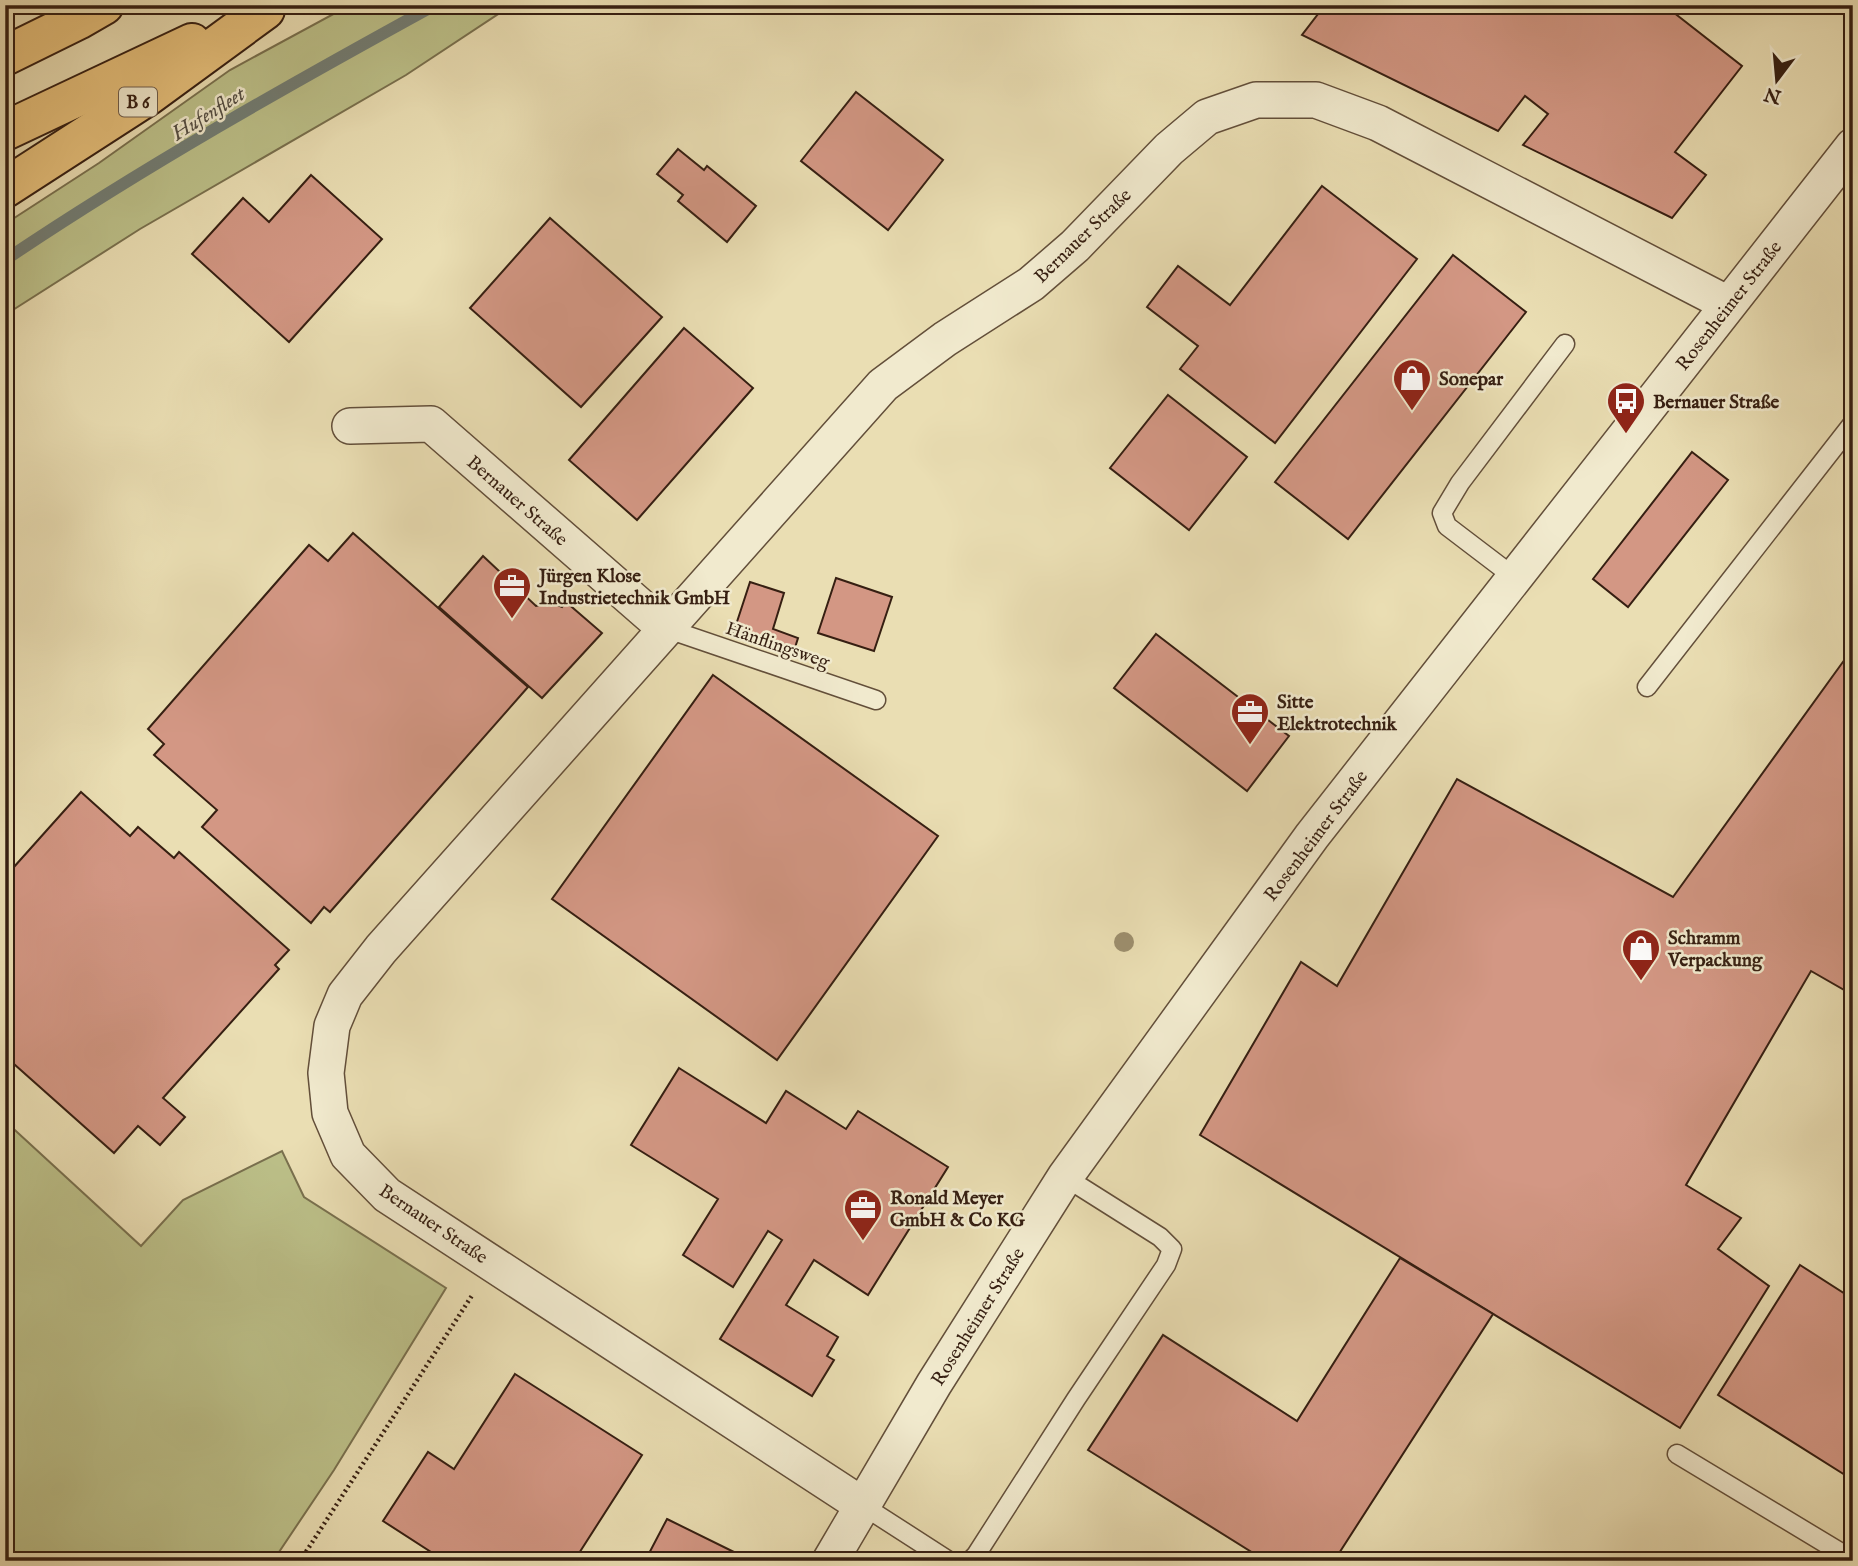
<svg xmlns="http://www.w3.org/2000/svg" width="1858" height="1566" viewBox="0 0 1858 1566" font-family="'IM FELL English',serif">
	<rect width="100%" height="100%" fill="#eadeb3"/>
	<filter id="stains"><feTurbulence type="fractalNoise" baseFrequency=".00286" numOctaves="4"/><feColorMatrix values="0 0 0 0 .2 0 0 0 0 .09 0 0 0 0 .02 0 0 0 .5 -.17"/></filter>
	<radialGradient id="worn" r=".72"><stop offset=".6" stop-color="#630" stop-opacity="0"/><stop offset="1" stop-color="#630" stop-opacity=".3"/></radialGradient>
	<g fill="#bcc089" stroke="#79704e" stroke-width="2">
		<polygon points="350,5 512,5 406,75 140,229 5,315 5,224 99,163 230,70"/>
		<polygon points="5,1121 141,1246 183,1200 282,1151 304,1197 446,1288 334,1470 273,1561 5,1561"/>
	</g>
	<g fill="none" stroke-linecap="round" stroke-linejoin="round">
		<path stroke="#727d74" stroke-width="12" d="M5,260C143,167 289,85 435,5"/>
	</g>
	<g fill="#d39784" stroke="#361f12" stroke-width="2">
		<polygon points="1325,5 1664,5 1742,66 1675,152 1706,175 1672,218 1523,145 1548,114 1525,96 1498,131 1302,35"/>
		<polygon points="856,92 943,160 888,230 801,161"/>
		<polygon points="678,149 704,170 707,166 756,206 727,242 678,201 683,195 657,174"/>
		<polygon points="311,175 382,239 289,342 192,254 243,198 269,222"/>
		<polygon points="1322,186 1417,259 1275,443 1180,369 1198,346 1147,307 1178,266 1230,305"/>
		<polygon points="550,218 662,317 581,407 470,308"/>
		<polygon points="1453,255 1526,312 1348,539 1275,482"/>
		<polygon points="684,328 753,388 637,520 569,460"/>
		<polygon points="1168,395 1247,457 1189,530 1110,468"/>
		<polygon points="1692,452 1728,480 1628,607 1593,579"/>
		<polygon points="353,533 528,687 330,912 324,907 311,923 202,827 217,810 154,755 164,744 148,729 309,545 328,561"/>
		<polygon points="483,556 536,606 553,603 562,607 566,602 602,633 542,698 439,607"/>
		<polygon points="836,578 892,597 874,651 818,633"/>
		<polygon points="750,582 784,593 773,629 798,638 793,654 733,634"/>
		<polygon points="1156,634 1289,736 1247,791 1114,688"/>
		<polygon points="1853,648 1853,995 1811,971 1686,1185 1741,1218 1718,1249 1769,1286 1680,1428 1200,1135 1301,962 1337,986 1457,779 1673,897"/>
		<polygon points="713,675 938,836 777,1060 552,899"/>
		<polygon points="81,792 130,836 138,827 174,858 179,852 289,950 275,965 279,969 163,1098 185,1117 160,1145 138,1126 114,1153 5,1056 5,877"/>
		<polygon points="679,1068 766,1123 786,1091 846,1129 858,1111 948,1167 868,1295 814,1260 786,1305 838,1337 827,1356 834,1360 812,1396 720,1339 782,1240 768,1231 733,1287 683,1255 718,1199 631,1145"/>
		<polygon points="1400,1258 1493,1314 1334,1561 1266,1561 1088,1450 1163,1335 1297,1421"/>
		<polygon points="1800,1265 1853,1299 1853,1480 1718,1395"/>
		<polygon points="515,1374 642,1455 574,1561 445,1561 383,1521 428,1452 454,1469"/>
		<polygon points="667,1519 734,1552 729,1561 645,1561"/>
	</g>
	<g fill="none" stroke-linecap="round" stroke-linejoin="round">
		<defs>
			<g id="service">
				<polyline points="1514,577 1447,526 1442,513 1460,483 1565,344"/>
				<polyline points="665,628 876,700"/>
				<polyline points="1647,687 1853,423"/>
				<polyline points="1677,1454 1853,1560"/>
				<polyline points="862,1505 949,1561"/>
				<polyline points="970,1561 976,1555 1076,1399 1166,1265 1172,1249 1160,1237 1065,1177"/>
			</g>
			<g id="minor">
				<polyline points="350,426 431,424 665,628"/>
				<polyline points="862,1505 387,1195 348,1155 330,1113 326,1073 332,1026 345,995 381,949 883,385 945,339 1031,284 1075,246 1169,149 1207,117 1256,100 1316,100 1378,123 1728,304"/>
				<polyline points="830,1561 934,1384 1065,1177 1312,836 1853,146"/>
			</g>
			<g id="trunk">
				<polyline points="5,56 78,20 104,5"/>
				<polyline points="5,131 192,43"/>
				<polyline points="5,188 149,95 265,10"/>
			</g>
		</defs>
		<use href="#service" stroke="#634f3a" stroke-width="21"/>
		<use href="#minor" stroke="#634f3a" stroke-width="38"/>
		<use href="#trunk" stroke="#361f12" stroke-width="42"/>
		<polyline stroke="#361f12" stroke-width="4.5" stroke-dasharray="2 3.5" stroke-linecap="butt" points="300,1561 473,1294"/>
		<use href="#service" stroke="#f1eace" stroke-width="18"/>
		<use href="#minor" stroke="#f1eace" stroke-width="35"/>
		<use href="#trunk" stroke="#e5bf7a" stroke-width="38"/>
	</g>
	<circle fill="#9d8f6e" cx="1124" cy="942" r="10"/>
	<defs>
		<symbol id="shop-pin" viewBox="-11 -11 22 30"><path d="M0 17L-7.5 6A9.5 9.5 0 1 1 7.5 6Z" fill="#8f2418" stroke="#f1eace"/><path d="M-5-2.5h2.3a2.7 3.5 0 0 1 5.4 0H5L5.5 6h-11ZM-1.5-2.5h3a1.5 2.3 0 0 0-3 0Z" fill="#fff"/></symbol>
		<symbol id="bus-pin" viewBox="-11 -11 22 30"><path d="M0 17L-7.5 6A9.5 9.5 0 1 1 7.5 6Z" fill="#8f2418" stroke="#f1eace"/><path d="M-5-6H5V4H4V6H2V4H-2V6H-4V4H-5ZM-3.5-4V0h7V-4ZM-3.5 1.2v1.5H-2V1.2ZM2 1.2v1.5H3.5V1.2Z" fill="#fff"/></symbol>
		<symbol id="office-pin" viewBox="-11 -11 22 30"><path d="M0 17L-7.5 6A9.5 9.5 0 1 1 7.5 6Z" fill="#8f2418" stroke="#f1eace"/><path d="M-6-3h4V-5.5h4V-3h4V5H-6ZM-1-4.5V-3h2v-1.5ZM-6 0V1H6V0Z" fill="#fff"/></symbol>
	</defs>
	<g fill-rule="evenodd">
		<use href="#shop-pin" x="1390" y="356" width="44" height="60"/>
		<use href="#bus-pin" x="1604" y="379" width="44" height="60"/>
		<use href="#office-pin" x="490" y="564" width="44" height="60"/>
		<use href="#office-pin" x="1228" y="690" width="44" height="60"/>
		<use href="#shop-pin" x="1619" y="926" width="44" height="60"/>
		<use href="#office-pin" x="841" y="1186" width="44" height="60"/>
	</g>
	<g text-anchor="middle" stroke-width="5" stroke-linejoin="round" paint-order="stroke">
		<rect fill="#f1eace" stroke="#6e5c4a" stroke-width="2" x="119" y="87.5" width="38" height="29" rx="5"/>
		<g font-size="18" font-weight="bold" fill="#361f12">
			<text x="138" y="108">B 6</text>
		</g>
		<g font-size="19" fill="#361f12" stroke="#f1eace">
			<text transform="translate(1082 235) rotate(-44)" y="7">Bernauer Straße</text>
			<text transform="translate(1728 305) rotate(-52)" y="7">Rosenheimer Straße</text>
			<text transform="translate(518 500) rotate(41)" y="7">Bernauer Straße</text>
			<text transform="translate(778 644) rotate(19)" y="7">Hänflingsweg</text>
			<text transform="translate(1315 835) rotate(-53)" y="7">Rosenheimer Straße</text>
			<text transform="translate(434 1223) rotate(34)" y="7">Bernauer Straße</text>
			<text transform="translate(977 1316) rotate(-58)" y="7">Rosenheimer Straße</text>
		</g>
		<g font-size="19" font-weight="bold" fill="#361f12" stroke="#f1eace" text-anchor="start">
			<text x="1439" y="385">Sonepar</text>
			<text x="1653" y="408">Bernauer Straße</text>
			<text x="539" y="582">Jürgen Klose<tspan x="539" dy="22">Industrietechnik GmbH</tspan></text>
			<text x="1277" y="708">Sitte<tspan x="1277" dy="22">Elektrotechnik</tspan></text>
			<text x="1668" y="944">Schramm<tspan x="1668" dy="22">Verpackung</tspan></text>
			<text x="890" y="1204">Ronald Meyer<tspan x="890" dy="22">GmbH &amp; Co KG</tspan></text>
		</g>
		<g font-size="21" font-style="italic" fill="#544e43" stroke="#f1eace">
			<text transform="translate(208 113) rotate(-32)" y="7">Hufenfleet</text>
		</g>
	</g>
	<rect width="1858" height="1566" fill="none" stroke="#eadeb3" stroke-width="28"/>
	<rect x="7" y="7" width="1844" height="1552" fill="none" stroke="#361f12" stroke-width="3.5"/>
	<rect x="14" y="14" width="1830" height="1538" fill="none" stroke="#361f12" stroke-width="2"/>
	<g transform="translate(1777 80) rotate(196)" stroke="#f1eace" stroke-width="5" paint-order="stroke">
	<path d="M0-5L12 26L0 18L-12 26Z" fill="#361f12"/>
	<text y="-10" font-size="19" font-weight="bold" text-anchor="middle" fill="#361f12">N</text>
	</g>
	<rect width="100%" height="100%" filter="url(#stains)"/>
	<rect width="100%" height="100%" fill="url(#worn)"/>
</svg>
